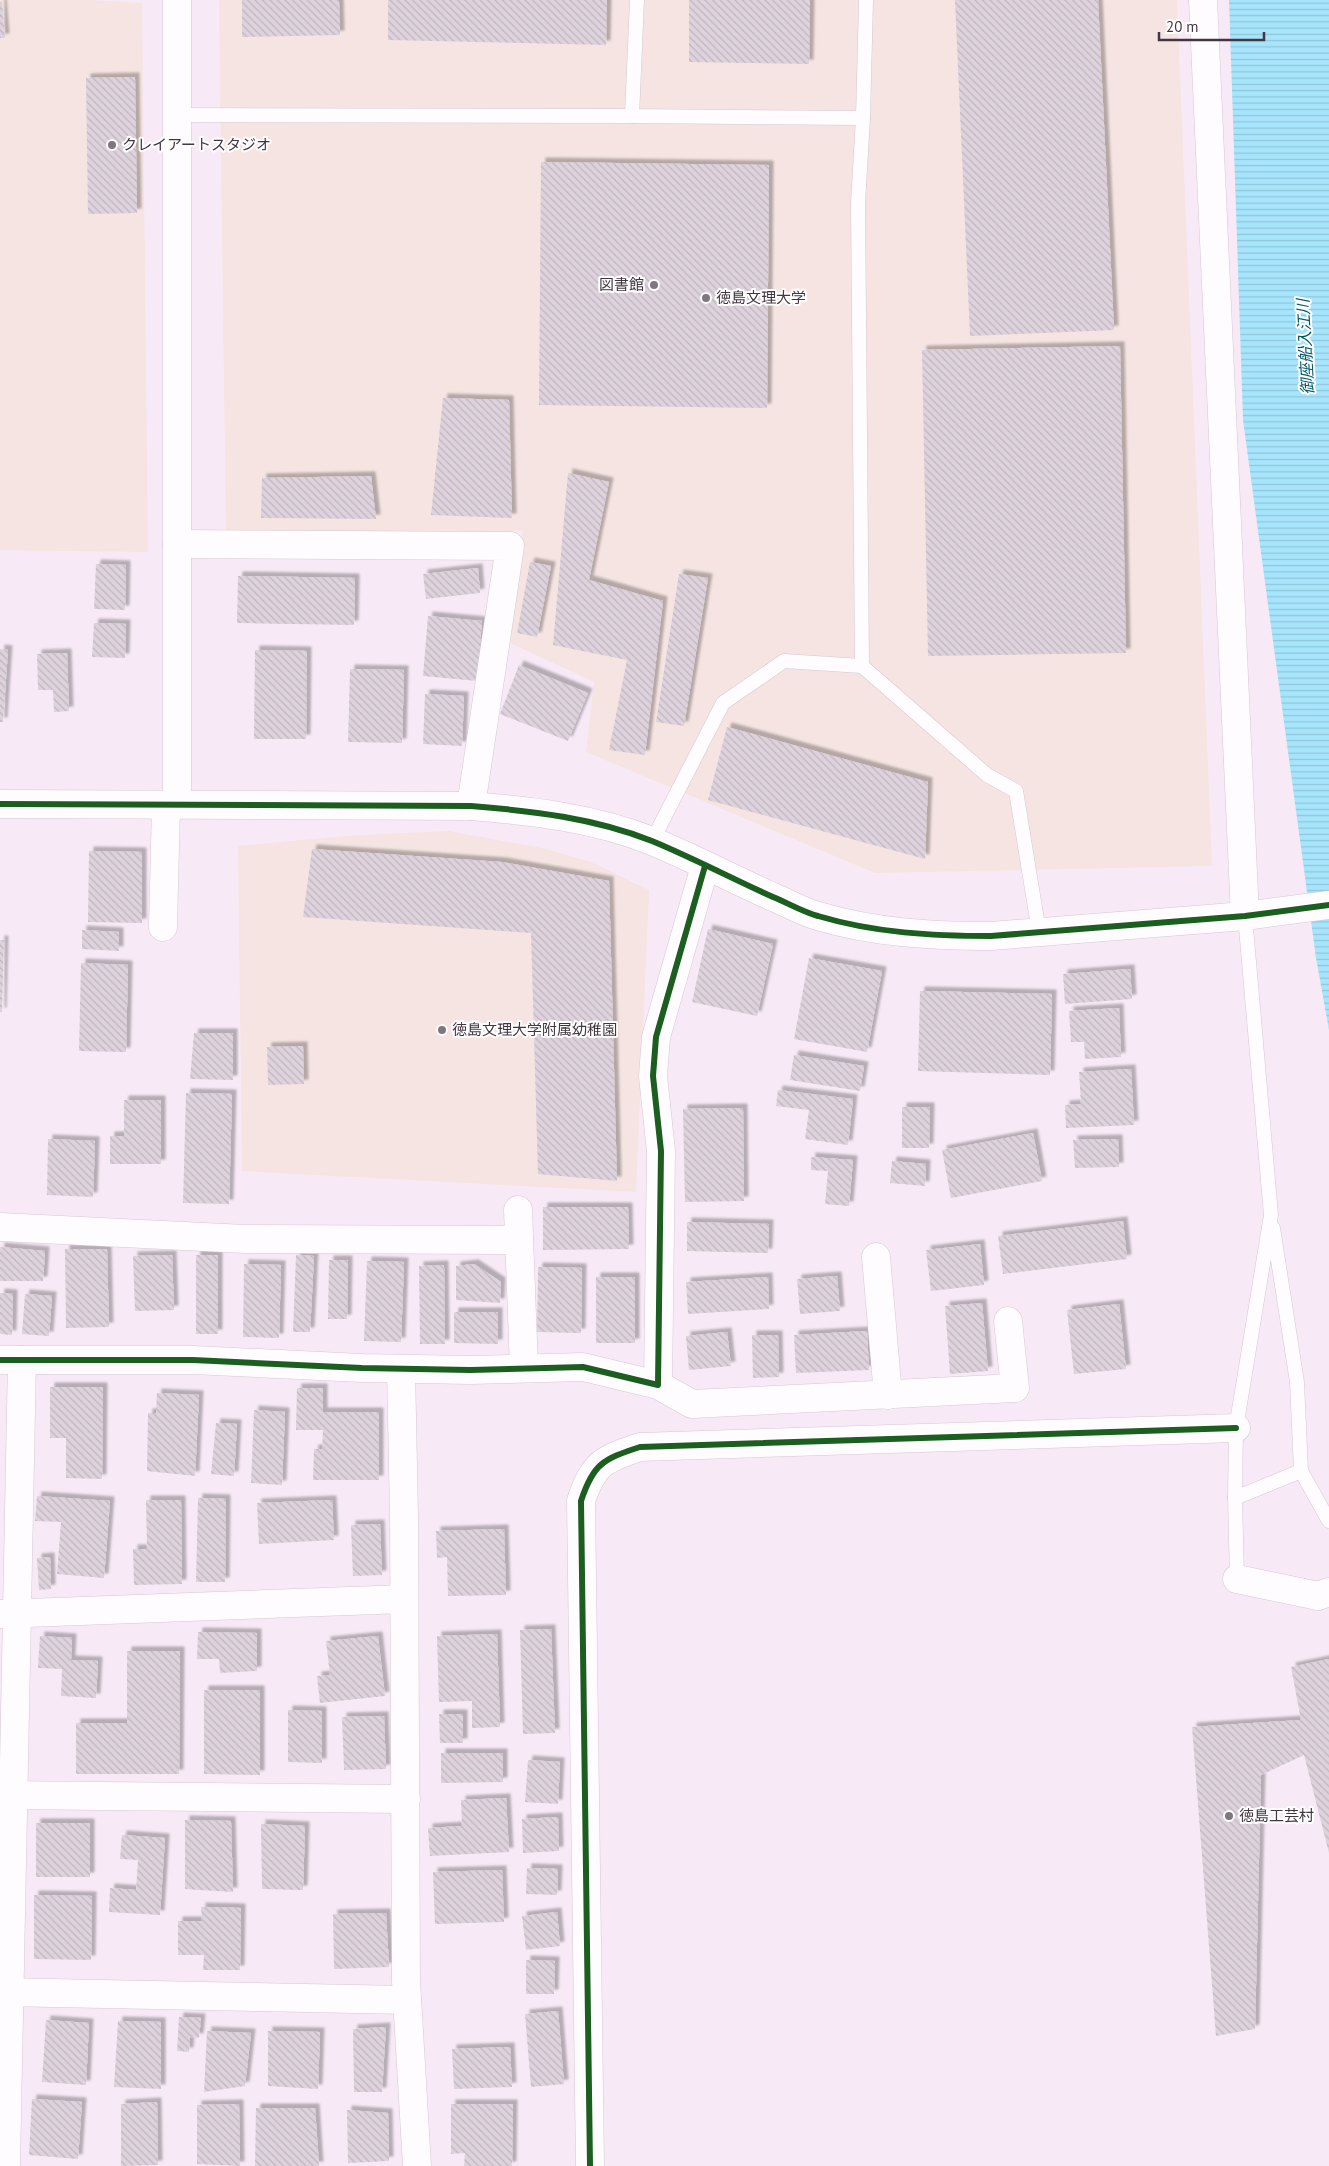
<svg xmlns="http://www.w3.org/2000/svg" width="1329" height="2166" viewBox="0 0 1329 2166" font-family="'PT Sans','Noto Sans JP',sans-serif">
	<defs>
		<pattern id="water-rules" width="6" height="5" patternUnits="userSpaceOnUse" patternTransform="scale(1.25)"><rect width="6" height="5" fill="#a7e5fc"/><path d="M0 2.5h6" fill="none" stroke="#91c5d9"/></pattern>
		<pattern id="building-back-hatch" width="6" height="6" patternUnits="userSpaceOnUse" patternTransform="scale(1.25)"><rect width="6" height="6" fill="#ded3dd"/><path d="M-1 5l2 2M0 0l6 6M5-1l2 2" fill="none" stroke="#c0b6bf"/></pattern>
		<filter id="shadow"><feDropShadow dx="4.5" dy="-4.5" stdDeviation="1" flood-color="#0004"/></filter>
	</defs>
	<rect width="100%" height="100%" fill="#f7eaf6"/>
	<g fill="#f5e4e1">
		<polygon points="0,0 91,0 142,3 148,552 0,550"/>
		<polygon points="219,0 1177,0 1212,866 875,873 586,752 594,682 510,643 523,531 226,537"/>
		<polygon points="449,831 542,848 591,862 649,890 636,1192 242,1171 238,846 344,836"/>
	</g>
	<polygon fill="url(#water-rules)" points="1229,0 1329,0 1329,1030 1316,958 1243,420"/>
	<g fill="url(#building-back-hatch)" filter="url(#shadow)">
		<polygon points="242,0 339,0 340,35 242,37"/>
		<polygon points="388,0 607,0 606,45 388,40"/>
		<polygon points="689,0 810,0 809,64 689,62"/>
		<polygon points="955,0 1098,0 1114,330 970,336"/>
		<polygon points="0,2 2,2 5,38 0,38"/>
		<polygon points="135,77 137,213 88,214 86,78"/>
		<polygon points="541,162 769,165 767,408 539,405"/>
		<polygon points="1120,346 1126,653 928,656 922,350"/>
		<polygon points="443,398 509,400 512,518 431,515"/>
		<polygon points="568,473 609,482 589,580 663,601 645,755 609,750 627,660 553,645"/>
		<polygon points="371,476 376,519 261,518 262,478"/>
		<polygon points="530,562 551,566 537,637 517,633"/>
		<polygon points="96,564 126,565 125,610 94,609"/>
		<polygon points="478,568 480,593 426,599 423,574"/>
		<polygon points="679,574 708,578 684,726 656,722"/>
		<polygon points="238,576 355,578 354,625 237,623"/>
		<polygon points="428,616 482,621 477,681 423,676"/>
		<polygon points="94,623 126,624 125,658 92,657"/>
		<polygon points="0,649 8,650 3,722 0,722"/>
		<polygon points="255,650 307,651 306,739 254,739"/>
		<polygon points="67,653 69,711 54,712 53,690 38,690 37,654"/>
		<polygon points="519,665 588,693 568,741 500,714"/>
		<polygon points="350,669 404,670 402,743 348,742"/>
		<polygon points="425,694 464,696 462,746 423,744"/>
		<polygon points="727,727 928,782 925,859 708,800"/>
		<polygon points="312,849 502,862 609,881 617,1181 538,1174 531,933 303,917"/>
		<polygon points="89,851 142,852 142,923 88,922"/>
		<polygon points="708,929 773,944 757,1016 692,1002"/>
		<polygon points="82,930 119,932 119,951 82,949"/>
		<polygon points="0,940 4,940 2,1012 0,1012"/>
		<polygon points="809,958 882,971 867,1052 794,1039"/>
		<polygon points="81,963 128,965 126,1052 79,1051"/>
		<polygon points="1130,969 1132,999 1065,1004 1063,974"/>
		<polygon points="920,991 1052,994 1050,1075 918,1071"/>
		<polygon points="1119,1008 1121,1057 1085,1059 1084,1042 1071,1042 1069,1011"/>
		<polygon points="194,1033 233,1033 233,1080 190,1079"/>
		<polygon points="303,1046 304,1084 268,1085 267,1047"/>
		<polygon points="794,1055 864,1066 860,1091 790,1080"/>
		<polygon points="1131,1069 1134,1125 1066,1128 1065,1105 1081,1104 1079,1072"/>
		<polygon points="778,1090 853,1099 848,1145 805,1139 809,1110 776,1106"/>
		<polygon points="186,1093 232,1094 229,1204 183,1203"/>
		<polygon points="124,1100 161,1100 161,1164 110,1164 110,1136 124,1136"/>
		<polygon points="902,1107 930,1107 929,1148 902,1148"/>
		<polygon points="743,1108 744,1201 685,1202 683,1109"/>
		<polygon points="1033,1133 1042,1181 951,1198 942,1150"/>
		<polygon points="48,1139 95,1141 93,1197 47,1195"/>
		<polygon points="1118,1139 1119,1167 1075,1168 1073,1140"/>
		<polygon points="811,1157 853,1160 849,1206 825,1204 828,1171 811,1170"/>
		<polygon points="892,1161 926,1164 925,1186 890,1183"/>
		<polygon points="543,1207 628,1207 629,1249 543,1250"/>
		<polygon points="1123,1221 1127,1259 1003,1274 998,1236"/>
		<polygon points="687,1222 769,1224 768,1253 687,1251"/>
		<polygon points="980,1244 984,1285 931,1291 926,1250"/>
		<polygon points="0,1247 45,1251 43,1281 0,1281"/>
		<polygon points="65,1249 107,1249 109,1327 66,1328"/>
		<polygon points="172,1255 174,1310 135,1311 133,1256"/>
		<rect x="196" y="1255" width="22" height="79"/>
		<polygon points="296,1255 314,1256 310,1332 293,1332"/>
		<polygon points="329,1260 348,1260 347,1319 328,1319"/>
		<polygon points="367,1261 404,1262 401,1342 364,1341"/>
		<polygon points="244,1264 281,1265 279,1338 243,1337"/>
		<polygon points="474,1264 501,1282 500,1303 456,1300 456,1266"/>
		<polygon points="444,1265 445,1344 420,1344 419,1266"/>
		<polygon points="538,1267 582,1268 581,1333 537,1332"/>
		<polygon points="837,1276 840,1311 800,1314 797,1279"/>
		<rect x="596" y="1277" width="39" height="66"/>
		<polygon points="768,1277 769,1309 688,1314 686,1282"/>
		<polygon points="0,1293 13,1294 12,1335 0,1334"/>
		<polygon points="25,1294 52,1296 49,1336 22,1334"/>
		<polygon points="982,1303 988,1371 950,1374 945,1306"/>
		<polygon points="1119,1304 1126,1369 1074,1374 1067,1310"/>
		<polygon points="454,1312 498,1312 498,1344 454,1343"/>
		<polygon points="867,1331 869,1370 796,1373 794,1335"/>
		<polygon points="727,1332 731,1366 689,1370 686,1336"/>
		<polygon points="752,1335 778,1335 779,1377 753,1378"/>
		<polygon points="50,1387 103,1387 102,1479 66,1478 66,1438 50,1438"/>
		<polygon points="297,1388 323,1388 323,1412 379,1412 379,1480 313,1480 314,1449 322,1449 323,1430 296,1430"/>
		<polygon points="157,1393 199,1395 195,1476 147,1471 148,1413 156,1413"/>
		<polygon points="254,1410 285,1412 282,1485 251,1483"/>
		<polygon points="216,1423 237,1424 234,1476 211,1474"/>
		<polygon points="37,1496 110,1501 104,1578 57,1574 61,1522 35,1521"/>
		<polygon points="198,1498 226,1499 225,1582 196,1582"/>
		<polygon points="146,1500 181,1500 182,1584 134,1585 133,1549 147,1549"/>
		<polygon points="332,1500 334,1540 259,1544 257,1503"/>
		<polygon points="380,1524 382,1575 353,1576 351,1525"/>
		<polygon points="504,1529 506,1595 448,1596 447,1557 437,1558 436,1531"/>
		<polygon points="50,1557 51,1589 39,1590 37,1558"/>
		<polygon points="551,1629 555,1733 523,1734 520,1630"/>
		<polygon points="198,1632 257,1633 257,1671 220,1673 219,1659 197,1659"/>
		<polygon points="497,1634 500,1727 472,1728 472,1701 439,1702 437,1636"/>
		<polygon points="40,1636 72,1638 71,1660 98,1661 96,1698 61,1696 62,1669 38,1668"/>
		<polygon points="378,1636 385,1696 320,1703 317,1676 330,1675 326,1641"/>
		<polygon points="127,1651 180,1651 179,1774 76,1774 76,1723 127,1723"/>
		<polygon points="1329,1659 1329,1853 1304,1755 1261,1775 1255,2029 1216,2036 1192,1727 1301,1720 1291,1667"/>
		<polygon points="204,1690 260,1690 260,1775 204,1774"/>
		<polygon points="288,1710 322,1711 322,1763 288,1762"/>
		<polygon points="439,1714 463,1714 463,1743 440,1743"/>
		<polygon points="384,1716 386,1769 344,1770 342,1717"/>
		<polygon points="441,1753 503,1753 503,1782 441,1783"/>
		<polygon points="528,1760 560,1762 558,1804 525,1802"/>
		<polygon points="506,1798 509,1852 430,1856 428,1828 462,1826 461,1800"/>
		<polygon points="558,1817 559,1851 523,1853 522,1819"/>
		<polygon points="185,1820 231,1821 233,1892 185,1889"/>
		<rect x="36" y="1823" width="54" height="54"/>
		<polygon points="261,1824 305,1826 303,1890 262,1889"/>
		<polygon points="122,1835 165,1838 160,1915 109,1912 110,1888 136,1890 138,1860 120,1859"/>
		<polygon points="527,1868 558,1869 557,1895 526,1894"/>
		<polygon points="502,1870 504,1922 435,1924 433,1872"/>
		<polygon points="34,1895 92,1896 91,1960 34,1959"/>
		<polygon points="201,1907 241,1908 240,1970 203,1970 204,1955 178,1955 178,1921 202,1921"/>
		<polygon points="557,1912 560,1946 526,1950 522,1916"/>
		<polygon points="386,1913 389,1967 334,1969 333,1914"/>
		<polygon points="526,1960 555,1961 554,1994 526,1994"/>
		<polygon points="558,2011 564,2084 531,2087 525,2014"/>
		<polygon points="179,2017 201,2018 199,2038 190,2037 189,2052 177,2051"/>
		<polygon points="46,2020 89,2023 86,2085 42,2082"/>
		<polygon points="118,2021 161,2022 161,2089 114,2087"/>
		<polygon points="386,2027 382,2092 354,2092 353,2029"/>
		<polygon points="207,2031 251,2033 245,2086 204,2092"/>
		<polygon points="268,2031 320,2032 318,2089 268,2086"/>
		<polygon points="510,2047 512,2087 454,2089 452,2049"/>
		<polygon points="32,2099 82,2102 78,2159 29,2155"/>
		<polygon points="157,2102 158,2165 121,2166 121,2104"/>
		<polygon points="239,2104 240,2166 197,2164 197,2105"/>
		<polygon points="451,2104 513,2104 512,2166 464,2166 465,2153 451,2154"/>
		<polygon points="256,2108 315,2108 319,2166 255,2166"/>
		<polygon points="347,2110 388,2113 389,2161 348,2163"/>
	</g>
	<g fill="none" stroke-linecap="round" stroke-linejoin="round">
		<defs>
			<g id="lane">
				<polyline points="637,0 632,116 863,118"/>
				<polyline points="866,0 863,118 858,203 862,666 987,775 1016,791 1039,932"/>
				<polyline points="177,115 632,116"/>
				<polyline points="652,841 723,703 784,661 862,666"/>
				<polyline points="1273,1228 1297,1382 1301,1471 1329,1521"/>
				<polyline points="1235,1498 1301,1471"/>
				<polyline points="1237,1579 1235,1498 1236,1428 1271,1215 1245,916"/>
			</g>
			<g id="street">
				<polyline points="177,544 510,546 471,806"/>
				<polyline points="163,927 166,805"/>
				<polyline points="518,1210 524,1368"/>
				<polyline points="0,1227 245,1239 519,1240"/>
				<polyline points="876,1257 888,1395"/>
				<polyline points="0,1360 193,1360 362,1368 470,1370 583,1367 658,1385 661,1151 653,1076 656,1037 705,866"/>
				<polyline points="401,1369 404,1516 406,1981 417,2166"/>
				<polyline points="658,1385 692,1404 1015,1388 1008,1321"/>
				<polyline points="1237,1579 1318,1596 1329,1592"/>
				<polyline points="0,1614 404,1599"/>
				<polyline points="0,1795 406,1799"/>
				<polyline points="0,1992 407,2000"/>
				<polyline points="6,2166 22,1360"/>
				<path d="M590,2166L581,1501C593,1464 603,1459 640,1447L1236,1428"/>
			</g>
			<g id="secondary">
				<polyline points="177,0 177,805"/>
				<polyline points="1203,0 1245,916"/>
				<path d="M0,804L471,806C533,811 594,818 652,841C693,858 733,879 773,897C788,903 803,912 818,916C875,933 933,936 991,936L1245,916L1329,905"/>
			</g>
		</defs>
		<use href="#lane" stroke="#d4c8d3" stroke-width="15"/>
		<use href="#street" stroke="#d4c8d3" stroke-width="29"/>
		<use href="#secondary" stroke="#d4c8d3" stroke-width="29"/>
		<use href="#lane" stroke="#fefcfe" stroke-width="14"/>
		<use href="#street" stroke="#fefcfe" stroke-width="28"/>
		<use href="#secondary" stroke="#fefcfe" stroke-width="28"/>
		<defs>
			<g id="cycleway">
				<path d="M0,804L471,806C533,811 594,818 652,841C693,858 733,879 773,897C788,903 803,912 818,916C875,933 933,936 991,936L1245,916L1329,905"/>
				<polyline points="0,1360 193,1360 362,1368 470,1370 583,1367 658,1385 661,1151 653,1076 656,1037 705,866"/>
				<path d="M590,2166L581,1501C593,1464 603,1459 640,1447L1236,1428"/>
			</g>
		</defs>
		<use href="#cycleway" stroke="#fff" stroke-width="9"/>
		<use href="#cycleway" stroke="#1b5e20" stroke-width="6"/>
	</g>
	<g fill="#817580" stroke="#fff" stroke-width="2">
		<circle cx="112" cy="145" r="5"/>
		<circle cx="654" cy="285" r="5"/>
		<circle cx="706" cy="298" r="5"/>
		<circle cx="442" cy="1030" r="5"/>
		<circle cx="1229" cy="1816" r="5"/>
	</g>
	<g text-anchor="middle" stroke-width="4" stroke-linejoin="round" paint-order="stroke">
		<g font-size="15" fill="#423641" stroke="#fff" text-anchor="start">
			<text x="122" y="150">クレイアートスタジオ</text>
			<text x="644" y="290" text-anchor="end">図書館</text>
			<text x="716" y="303">徳島文理大学</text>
			<text x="452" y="1035">徳島文理大学附属幼稚園</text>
			<text x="1239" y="1821">徳島工芸村</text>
		</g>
		<g font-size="16" font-style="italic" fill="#02586a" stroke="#fff">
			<text transform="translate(1305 347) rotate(-93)" y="6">御座船入江川</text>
		</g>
	</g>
	<path d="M1159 32v8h105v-8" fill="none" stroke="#423641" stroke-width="2.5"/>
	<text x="1166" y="32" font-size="15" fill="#423641" stroke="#ffffff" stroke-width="4" paint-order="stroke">20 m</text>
</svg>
